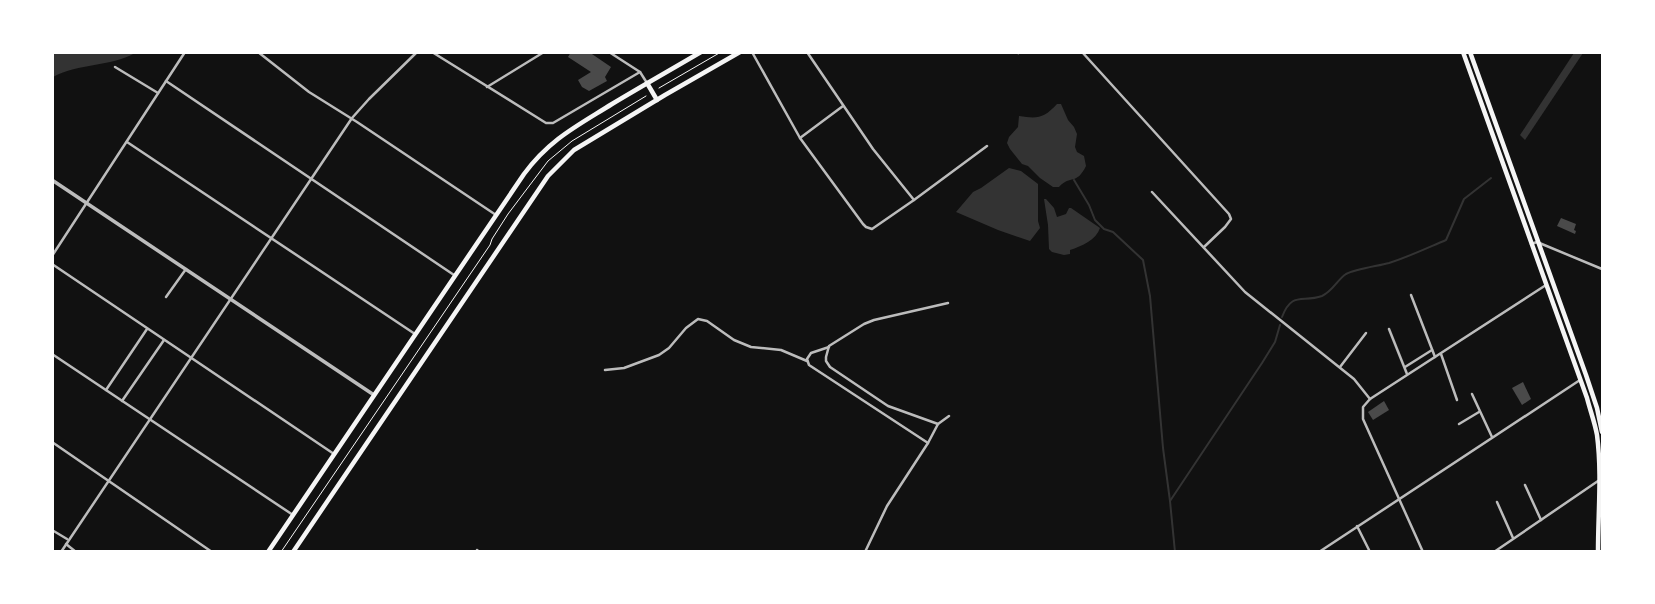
<svg xmlns="http://www.w3.org/2000/svg" width="1655" height="604" viewBox="0 0 1655 604" font-family="Overpass,sans-serif">
	<rect width="100%" height="100%" fill="#111"/>
	<g fill="#333">
		<path d="M53,52H135V53C110,67 79,63 53,77Z"/>
		<polygon points="1574,53 1583,53 1525,140 1520,135"/>
		<path d="M1057,104H1061L1068,120L1074,127L1077,134L1075,147L1077,152L1084,156L1086,166C1076,186 1071,174 1059,187H1053L1040,178L1028,166L1022,164L1010,149L1007,143L1009,137L1018,127L1019,116C1038,119 1044,118 1057,104Z"/>
		<polygon points="1009,168 1021,171 1038,184 1038,221 1040,228 1030,241 998,230 956,212 973,192 981,188"/>
		<path d="M1044,199H1046L1054,208L1057,217L1066,214L1069,208H1071L1100,228C1096,240 1082,246 1070,250V254L1064,255L1052,252L1049,249L1048,225Z"/>
	</g>
	<g fill="none" stroke-linecap="round" stroke-linejoin="round">
		<g stroke="#333" stroke-width="2">
			<polyline points="1074,180 1089,205 1095,220 1104,229 1113,232 1143,260 1150,296 1163,448 1170,501"/>
			<path d="M1282,317C1292,291 1302,303 1322,296C1333,291 1337,280 1346,274C1356,269 1378,266 1389,263C1408,257 1427,248 1446,240L1464,199L1491,178"/>
			<polyline points="1175,552 1170,501 1262,363 1275,342 1280,325"/>
		</g>
	</g>
	<g fill="#4a4a4a">
		<polygon points="571,52 589,52 611,67 605,77 607,81 589,91 582,87 578,80 591,72 568,57"/>
		<polygon points="1561,218 1576,224 1574,230 1576,231 1575,234 1557,226"/>
		<polygon points="1523,382 1531,399 1522,405 1512,388"/>
		<polygon points="1384,401 1389,410 1373,420 1368,412"/>
	</g>
	<g fill="none" stroke-linecap="round" stroke-linejoin="round">
		<g stroke="#f5f5f5" stroke-width="1">
			<polyline points="659,88 721,52"/>
			<polyline points="281,552 490,245 492,239 508,214 548,161 572,141 646,96"/>
		</g>
		<polyline stroke="#bcbcbc" stroke-width="1" points="1017,52 1018,54"/>
		<g stroke="#bcbcbc" stroke-width="2.5">
			<polyline points="258,52 309,92 357,122 496,215"/>
			<polyline points="432,52 546,123 553,123 640,72"/>
			<polyline points="609,52 640,72 647,83"/>
			<polyline points="752,52 800,138 863,224 866,227 872,229 914,200 987,146"/>
			<polyline points="807,52 873,149 914,200"/>
			<polyline points="1082,52 1229,214 1231,219 1225,227 1204,247"/>
			<polyline points="115,67 158,93"/>
			<polyline points="166,81 454,275"/>
			<polyline points="487,87 544,52"/>
			<polyline points="800,138 843,106"/>
			<polyline points="127,142 415,334"/>
			<polyline points="1152,192 1245,292 1354,379 1370,399"/>
			<polyline points="1531,244 1537,242 1602,269"/>
			<polyline points="52,256 185,52"/>
			<polyline points="52,264 334,454"/>
			<polyline points="1411,295 1435,357"/>
			<polyline points="166,297 186,269"/>
			<polyline points="1389,329 1407,374"/>
			<polyline points="829,347 811,353 807,359 809,365 928,443"/>
			<polyline points="52,354 293,515"/>
			<polyline points="1441,354 1457,400"/>
			<polyline points="1340,367 1366,333"/>
			<polyline points="1405,367 1432,350"/>
			<polyline points="605,370 624,368 659,355 669,348 686,328 698,319 707,321 734,340 751,347 781,350 807,361"/>
			<polyline points="106,390 147,329"/>
			<polyline points="1472,394 1492,437"/>
			<polyline points="122,401 164,340"/>
			<polyline points="938,424 888,406 830,367 826,361 826,357 829,346 864,324 874,320 948,303"/>
			<polyline points="1459,424 1479,412"/>
			<polyline points="52,442 212,552"/>
			<polyline points="1525,485 1541,520"/>
			<polyline points="1497,502 1513,538"/>
			<polyline points="1357,526 1370,552"/>
			<polyline points="52,530 67,539"/>
			<polyline points="66,544 76,552"/>
			<polyline points="477,550 479,552"/>
			<polyline points="61,552 352,118 369,99 417,52"/>
			<polyline points="865,552 887,506 928,443 938,424 949,416"/>
			<polyline points="1319,552 1580,380"/>
			<polyline points="1423,552 1363,419 1363,407 1370,399 1546,285"/>
			<polyline points="1494,552 1598,481"/>
		</g>
		<polyline stroke="#bcbcbc" stroke-width="3.5" points="52,180 374,395"/>
		<g stroke="#f5f5f5" stroke-width="4.5">
			<path d="M1463,52L1587,398C1590,410 1595,423 1597,435C1602,473 1598,513 1598,552"/>
			<polyline points="1470,52 1586,375 1597,408 1602,432"/>
			<polyline points="647,83 657,100"/>
			<path d="M268,552L524,174C550,139 577,126 612,104C642,86 672,69 701,52"/>
			<polyline points="293,552 548,176 574,150 665,95 740,52"/>
		</g>
	</g>
	<rect width="1655" height="604" fill="none" stroke="#ffffff" stroke-width="108"/>
</svg>
